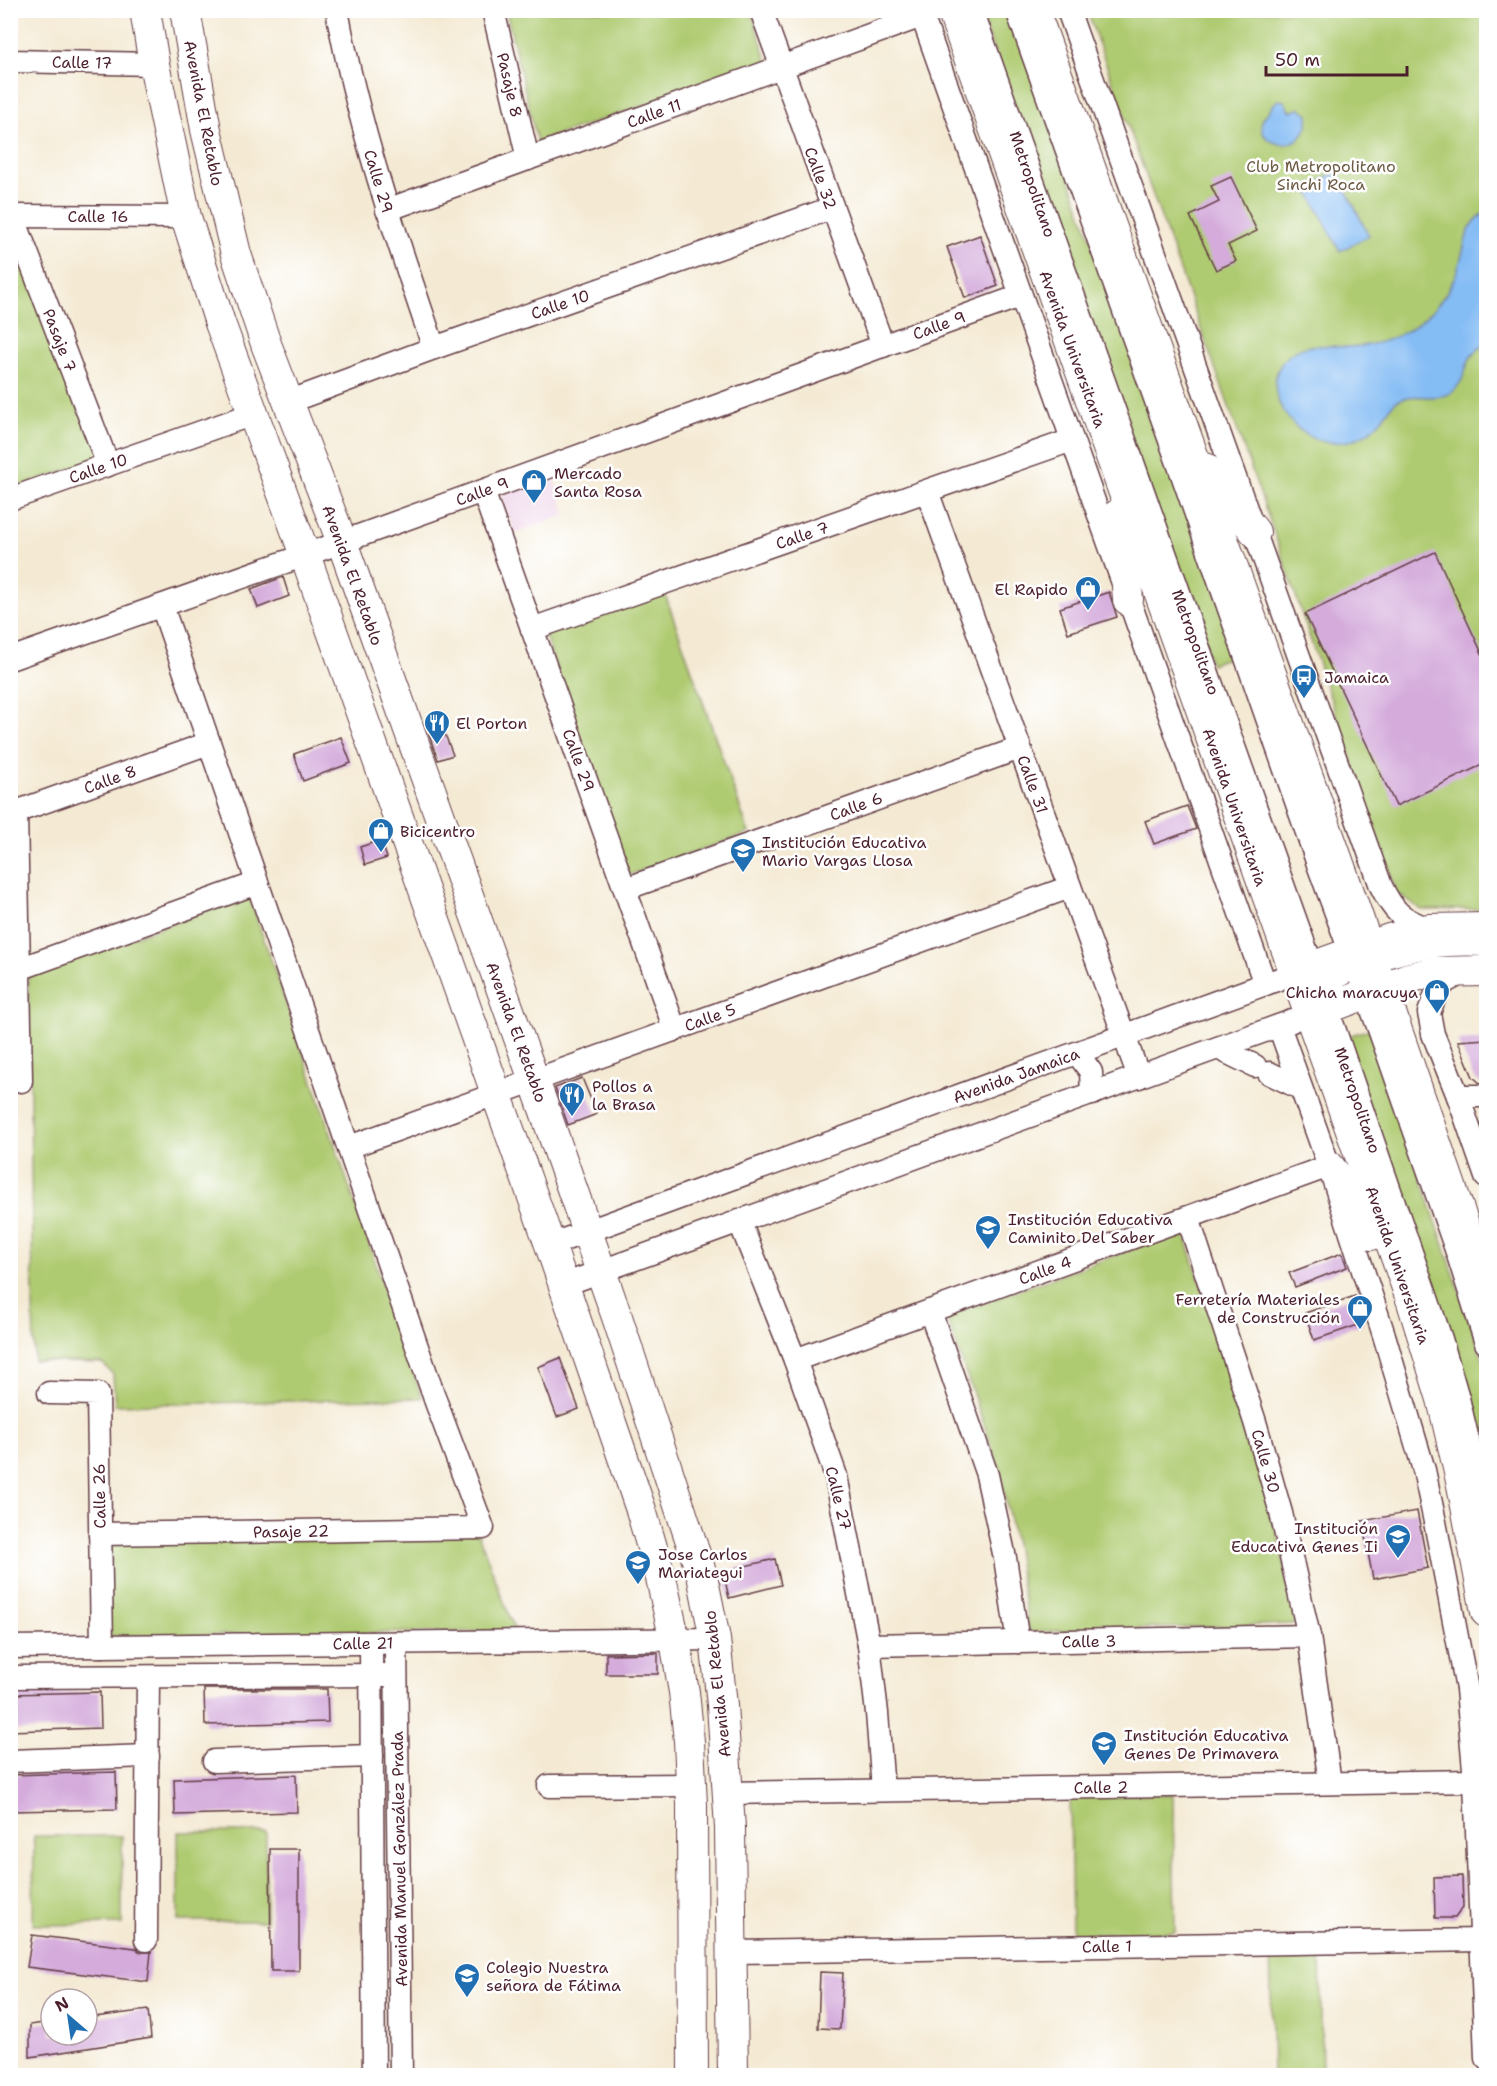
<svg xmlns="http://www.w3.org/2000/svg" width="1497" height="2086" viewBox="0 0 1497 2086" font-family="'Shantell Sans',sans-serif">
	<rect width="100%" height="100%" fill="#fff"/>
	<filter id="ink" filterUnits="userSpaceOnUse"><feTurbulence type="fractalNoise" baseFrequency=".0167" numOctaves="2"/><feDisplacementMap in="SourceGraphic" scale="12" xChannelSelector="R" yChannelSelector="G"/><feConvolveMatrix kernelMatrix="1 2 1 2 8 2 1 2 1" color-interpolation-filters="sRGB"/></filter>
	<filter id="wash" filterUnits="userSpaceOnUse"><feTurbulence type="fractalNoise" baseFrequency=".008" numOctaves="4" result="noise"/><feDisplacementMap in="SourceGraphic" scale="24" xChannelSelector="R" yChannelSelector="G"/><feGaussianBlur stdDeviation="1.35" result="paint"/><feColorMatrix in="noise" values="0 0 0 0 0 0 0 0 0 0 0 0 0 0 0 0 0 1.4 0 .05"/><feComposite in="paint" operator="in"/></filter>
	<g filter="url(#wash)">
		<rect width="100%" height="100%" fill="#f4ead4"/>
		<polygon fill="#edd0e8" points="553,477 566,515 515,533 501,495"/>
		<g fill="#afcb71" stroke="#7c754e" stroke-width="1.5">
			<polygon points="506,11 751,11 768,63 537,142"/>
			<polygon points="980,11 1010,11 1238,654 1211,664"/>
			<polygon points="1087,11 1486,11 1486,909 1422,910 1397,894 1275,535"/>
			<polygon points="10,229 104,457 10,490"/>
			<polygon points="664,591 749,833 629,875 544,633"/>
			<polygon points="249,896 422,1398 115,1405 113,1374 102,1363 34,1361 28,974"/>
			<polygon points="1370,1029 1486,1368 1486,1482 1345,1037"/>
			<polygon points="1184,1231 1275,1521 1297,1624 1029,1632 1016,1549 999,1468 946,1316"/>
			<polygon points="478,1533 515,1631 107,1636 105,1539"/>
			<polygon points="1173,1794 1175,1932 1072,1934 1070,1796"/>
			<rect x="178" y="1832" width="88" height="89"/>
			<polygon points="34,1836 122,1836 122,1924 33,1925"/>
			<polygon points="1320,1948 1322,2075 1273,2075 1270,1949"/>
		</g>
		<g fill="#84bcf4" stroke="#676e90" stroke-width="1.5">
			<path d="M1278,100L1284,101L1289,110L1294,111L1300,108L1308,114C1309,121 1308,126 1304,132C1289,157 1251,139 1264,117C1271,111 1271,105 1278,100Z"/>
			<polygon points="1337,172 1369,236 1340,251 1307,188"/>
			<path d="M1486,212V345C1460,356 1471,377 1453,391C1436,404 1415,390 1397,401C1390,406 1387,412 1382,419C1369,436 1348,445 1326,442C1289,437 1254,381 1291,354C1309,341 1328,347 1348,347C1374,346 1400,338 1420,322C1439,307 1454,285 1460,262C1466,241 1466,224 1486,212Z"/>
		</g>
		<g id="blocks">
			<g fill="#d4abdb">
				<polygon points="1231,177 1257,231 1228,245 1236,261 1216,270 1190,216 1219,202 1211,186"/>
				<polygon points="980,235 998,286 965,298 947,247"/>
				<polygon points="1435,552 1486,662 1486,763 1396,806 1305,614"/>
				<polygon points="283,577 289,596 258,608 251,589"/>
				<polygon points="1109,592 1117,617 1068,633 1060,608"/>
				<polygon points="443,729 453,755 438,760 429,735"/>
				<polygon points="341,737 351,763 303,781 294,754"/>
				<polygon points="1187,806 1196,829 1154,844 1145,821"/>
				<polygon points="381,840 387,858 365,865 360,847"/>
				<polygon points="1486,1039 1486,1083 1480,1083 1473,1077 1458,1041"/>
				<polygon points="582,1078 597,1114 568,1125 555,1088"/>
				<polygon points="1342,1253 1347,1267 1295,1287 1289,1273"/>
				<polygon points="1355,1296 1364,1323 1314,1340 1305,1313"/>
				<polygon points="560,1358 579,1409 557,1417 538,1367"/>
				<polygon points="1417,1511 1428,1568 1373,1579 1362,1521"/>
				<polygon points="775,1559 781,1585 729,1598 723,1571"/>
				<polygon points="658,1653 658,1674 606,1674 606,1654"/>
				<polygon points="204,1689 327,1689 328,1722 205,1725"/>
				<polygon points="100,1692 101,1728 10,1731 10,1694"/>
				<polygon points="116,1772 117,1809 10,1811 10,1775"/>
				<polygon points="296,1775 297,1812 175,1815 174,1779"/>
				<polygon points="270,1849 299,1849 299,1971 271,1971"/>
				<polygon points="1462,1876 1463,1907 1455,1918 1435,1918 1434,1877"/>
				<polygon points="32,1935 135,1948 140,1952 151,1952 148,1982 27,1967"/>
				<polygon points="820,1972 843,1973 840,2029 818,2028"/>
				<polygon points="148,2010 151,2038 30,2057 30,2025 51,2022 51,2035 87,2035 87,2018"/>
			</g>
		</g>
	</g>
	<g filter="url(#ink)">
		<use href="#blocks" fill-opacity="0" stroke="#643d44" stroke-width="1.5"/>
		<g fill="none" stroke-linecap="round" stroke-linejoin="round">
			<defs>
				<g id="minor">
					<path d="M337,10C358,126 396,237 434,348"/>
					<polyline points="493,10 528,159"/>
					<polyline points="761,10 883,346"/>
					<polyline points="920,10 1265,984"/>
					<polyline points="972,10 1335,1031 1441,1339 1458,1398 1486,1516"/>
					<polyline points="1017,10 1183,477 1320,870 1379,1029 1457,1252 1486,1343"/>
					<path d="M1068,10L1381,886C1394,913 1401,918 1428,929"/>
					<polyline points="10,61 154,64"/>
					<polyline points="387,210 922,16"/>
					<polyline points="10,216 186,217"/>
					<polyline points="13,216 108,465"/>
					<polyline points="288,402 434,348 832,208"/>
					<polyline points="483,491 675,1030"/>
					<polyline points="927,491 1139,1077"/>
					<polyline points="10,499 253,414"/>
					<polyline points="532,629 1072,440"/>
					<polyline points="10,659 342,542 1020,296"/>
					<polyline points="16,812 21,1081"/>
					<polyline points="10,814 209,743"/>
					<polyline points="625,889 1020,748"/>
					<polyline points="19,969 257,883"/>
					<polyline points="1465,971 1445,982 1435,996 1429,1013 1433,1034 1458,1096 1486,1177"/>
					<path d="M1323,999C1327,991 1332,982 1339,976C1349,969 1361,965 1373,961C1415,947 1442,943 1486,945"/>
					<polyline points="1279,1026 1329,1166 1384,1335 1424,1470 1435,1522 1467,1689 1475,1781 1486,2058"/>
					<polyline points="1218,1048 1255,1066"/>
					<polyline points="1077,1053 1091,1072 1092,1094"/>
					<polyline points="1269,1073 1300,1088"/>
					<polyline points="1458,1096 1486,1096"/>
					<polyline points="349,1147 1070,887"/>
					<polyline points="1188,1218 1255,1422 1281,1513 1309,1636 1330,1783"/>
					<polyline points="739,1220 795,1360 836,1476 869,1645 877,1713 883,1790"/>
					<polyline points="550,1245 1279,979"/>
					<polyline points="563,1285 1292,1021"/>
					<polyline points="930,1311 987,1475 1005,1558 1018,1642"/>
					<polyline points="795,1360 1329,1166"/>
					<polyline points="49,1393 98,1394 102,1646"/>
					<polyline points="100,1534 483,1528 436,1402 162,606"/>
					<polyline points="371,1643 374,2076"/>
					<polyline points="396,1643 401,2076"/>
					<polyline points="869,1645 1309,1636"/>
					<polyline points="10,1647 715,1639"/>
					<polyline points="10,1677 384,1675"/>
					<polyline points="10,1761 148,1756"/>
					<polyline points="214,1761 372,1756"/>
					<polyline points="549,1786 691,1785"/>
					<polyline points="728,1793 1475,1781"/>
					<polyline points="146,1940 148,1677"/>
					<polyline points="732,1952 1483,1940"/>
				</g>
				<g id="major">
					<polyline points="145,10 154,64 186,217 220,323 305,555 550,1245 641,1510 661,1578 675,1641 684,1692 689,1741 692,1805 693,2076"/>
					<polyline points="185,10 206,130 236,254 266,344 342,542 534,1080 617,1317 702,1575 715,1639 722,1705 730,1828 733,2076"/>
					<polyline points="952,10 1412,1302 1442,1399 1462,1485 1486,1612"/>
					<polyline points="1034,10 1353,903 1486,1288"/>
					<polyline points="1205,468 1255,532"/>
					<polyline points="1117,515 1126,571 1128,600"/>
					<polyline points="1294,973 1389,939 1428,929 1486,928"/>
					<polyline points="1310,1015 1408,978 1433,972 1486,971"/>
					<polyline points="1329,1166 1349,1191 1371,1235"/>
				</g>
			</defs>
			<use href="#minor" stroke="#643d44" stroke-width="25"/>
			<use href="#major" stroke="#643d44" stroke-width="32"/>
			<use href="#minor" stroke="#fff" stroke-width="22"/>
			<use href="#major" stroke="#fff" stroke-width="30"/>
		</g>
	</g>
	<defs>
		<symbol id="shop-pin" viewBox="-11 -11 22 30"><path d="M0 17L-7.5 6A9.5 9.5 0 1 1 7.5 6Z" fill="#1f6fb2" stroke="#fff"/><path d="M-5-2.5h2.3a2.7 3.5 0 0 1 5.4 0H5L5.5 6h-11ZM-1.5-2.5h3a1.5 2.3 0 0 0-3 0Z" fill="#fff"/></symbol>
		<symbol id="bus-pin" viewBox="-11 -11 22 30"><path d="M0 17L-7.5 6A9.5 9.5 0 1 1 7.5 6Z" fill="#1f6fb2" stroke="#fff"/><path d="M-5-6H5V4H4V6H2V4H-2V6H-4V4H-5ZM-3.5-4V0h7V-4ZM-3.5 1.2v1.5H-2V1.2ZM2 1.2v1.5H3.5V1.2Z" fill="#fff"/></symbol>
		<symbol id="restaurant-pin" viewBox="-11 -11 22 30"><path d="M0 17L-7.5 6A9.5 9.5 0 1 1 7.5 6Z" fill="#1f6fb2" stroke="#fff"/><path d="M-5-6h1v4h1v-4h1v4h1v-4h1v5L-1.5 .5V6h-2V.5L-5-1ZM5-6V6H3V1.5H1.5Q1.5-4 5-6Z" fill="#fff"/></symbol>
		<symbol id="school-pin" viewBox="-11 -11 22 30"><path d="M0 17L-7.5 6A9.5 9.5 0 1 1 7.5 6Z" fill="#1f6fb2" stroke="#fff"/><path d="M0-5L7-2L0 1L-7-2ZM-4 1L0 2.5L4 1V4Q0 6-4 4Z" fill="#fff"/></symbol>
	</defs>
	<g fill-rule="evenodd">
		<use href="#shop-pin" x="519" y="467" width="30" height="40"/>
		<use href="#shop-pin" x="1073" y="574" width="30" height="40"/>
		<use href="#bus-pin" x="1289" y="662" width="30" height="40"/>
		<use href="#restaurant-pin" x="422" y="708" width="30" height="40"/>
		<use href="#shop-pin" x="366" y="816" width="30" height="40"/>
		<use href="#school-pin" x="728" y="836" width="30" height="40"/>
		<use href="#shop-pin" x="1422" y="977" width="30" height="40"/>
		<use href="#restaurant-pin" x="557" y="1080" width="30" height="40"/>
		<use href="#school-pin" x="973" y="1213" width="30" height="40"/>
		<use href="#shop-pin" x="1345" y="1293" width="30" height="40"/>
		<use href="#school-pin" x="1383" y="1522" width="30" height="40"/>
		<use href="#school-pin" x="623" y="1548" width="30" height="40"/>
		<use href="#school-pin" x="1089" y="1729" width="30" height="40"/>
		<use href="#school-pin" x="452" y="1961" width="30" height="40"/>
	</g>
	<g text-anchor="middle" stroke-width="5" stroke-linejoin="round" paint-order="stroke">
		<g font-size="16" fill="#4a1f2b" stroke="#fff">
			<text transform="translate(82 62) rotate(1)" y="6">Calle 17</text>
			<text transform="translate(510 85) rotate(77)" y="6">Pasaje 8</text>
			<text transform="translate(204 113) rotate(79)" y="6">Avenida El Retablo</text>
			<text transform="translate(654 113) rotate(-20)" y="6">Calle 11</text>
			<text transform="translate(821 178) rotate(70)" y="6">Calle 32</text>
			<text transform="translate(379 181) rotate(73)" y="6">Calle 29</text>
			<text transform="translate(1033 184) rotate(71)" y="6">Metropolitano</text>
			<text x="98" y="222">Calle 16</text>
			<text transform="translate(560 304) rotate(-19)" y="6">Calle 10</text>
			<text transform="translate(939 325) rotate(-20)" y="6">Calle 9</text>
			<text transform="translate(60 340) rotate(69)" y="6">Pasaje 7</text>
			<text transform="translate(1073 349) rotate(70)" y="6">Avenida Universitaria</text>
			<text transform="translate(98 468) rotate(-19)" y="6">Calle 10</text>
			<text transform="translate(482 491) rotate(-20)" y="6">Calle 9</text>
			<text transform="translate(802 535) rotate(-19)" y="6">Calle 7</text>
			<text transform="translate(353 575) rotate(70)" y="6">Avenida El Retablo</text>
			<text transform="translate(1196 642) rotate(70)" y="6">Metropolitano</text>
			<text transform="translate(579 760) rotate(70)" y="6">Calle 29</text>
			<text transform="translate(110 779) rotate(-20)" y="6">Calle 8</text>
			<text transform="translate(1033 784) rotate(70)" y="6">Calle 31</text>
			<text transform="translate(856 806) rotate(-20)" y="6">Calle 6</text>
			<text transform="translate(1235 807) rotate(71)" y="6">Avenida Universitaria</text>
			<text transform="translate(710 1017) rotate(-20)" y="6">Calle 5</text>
			<text transform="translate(517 1032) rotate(70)" y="6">Avenida El Retablo</text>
			<text transform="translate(1016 1075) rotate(-20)" y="6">Avenida Jamaica</text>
			<text transform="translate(1358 1100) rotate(71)" y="6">Metropolitano</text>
			<text transform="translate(1398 1265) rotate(71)" y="6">Avenida Universitaria</text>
			<text transform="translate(1045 1270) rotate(-20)" y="6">Calle 4</text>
			<text transform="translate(1266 1461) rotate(74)" y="6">Calle 30</text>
			<text transform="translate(99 1496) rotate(-91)" y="6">Calle 26</text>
			<text transform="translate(839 1498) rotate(76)" y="6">Calle 27</text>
			<text transform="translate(291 1531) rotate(-1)" y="6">Pasaje 22</text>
			<text transform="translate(1089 1641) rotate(-1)" y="6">Calle 3</text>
			<text transform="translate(363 1643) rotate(-1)" y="6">Calle 21</text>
			<text transform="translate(717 1684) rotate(-96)" y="6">Avenida El Retablo</text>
			<text transform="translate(1101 1787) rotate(-1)" y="6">Calle 2</text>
			<text transform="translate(399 1859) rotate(-91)" y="6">Avenida Manuel González Prada</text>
			<text transform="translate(1107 1946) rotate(-1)" y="6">Calle 1</text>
		</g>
		<g font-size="16" fill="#6d5b44" stroke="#fff">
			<text x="1321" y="172">Club Metropolitano<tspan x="1321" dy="18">Sinchi Roca</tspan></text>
		</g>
		<g font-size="16" fill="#4a1f2b" stroke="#fff" text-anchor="start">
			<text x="554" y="479">Mercado<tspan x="554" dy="18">Santa Rosa</tspan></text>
			<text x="1068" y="595" text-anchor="end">El Rapido</text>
			<text x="1324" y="683">Jamaica</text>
			<text x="456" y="729">El Porton</text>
			<text x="400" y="837">Bicicentro</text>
			<text x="762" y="848">Institución Educativa<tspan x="762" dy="18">Mario Vargas Llosa</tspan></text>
			<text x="1418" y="998" text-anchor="end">Chicha maracuya</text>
			<text x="592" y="1092">Pollos a<tspan x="592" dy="18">la Brasa</tspan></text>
			<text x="1008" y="1225">Institución Educativa<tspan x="1008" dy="18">Caminito Del Saber</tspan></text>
			<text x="1340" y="1305" text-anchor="end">Ferretería Materiales<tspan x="1340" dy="18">de Construcción</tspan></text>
			<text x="1378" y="1534" text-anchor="end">Institución<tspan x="1378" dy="18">Educativa Genes Ii</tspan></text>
			<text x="658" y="1560">Jose Carlos<tspan x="658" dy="18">Mariategui</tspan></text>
			<text x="1124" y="1741">Institución Educativa<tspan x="1124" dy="18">Genes De Primavera</tspan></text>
			<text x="486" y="1973">Colegio Nuestra<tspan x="486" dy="18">señora de Fátima</tspan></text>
		</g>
	</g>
	<rect width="1497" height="2086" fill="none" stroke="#fff" stroke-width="36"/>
	<g transform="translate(69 2017) rotate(331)"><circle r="28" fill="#ffffff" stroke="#b7a5aa" stroke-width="1.5"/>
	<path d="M0-4.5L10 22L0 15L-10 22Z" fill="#1f6fb2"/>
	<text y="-9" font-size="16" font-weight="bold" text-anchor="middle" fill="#4a1f2b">N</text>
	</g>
	<path d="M1266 66v9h141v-9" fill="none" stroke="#4a1f2b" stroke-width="3"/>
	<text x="1275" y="66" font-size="18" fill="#4a1f2b" stroke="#ffffff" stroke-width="4.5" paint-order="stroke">50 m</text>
</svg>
